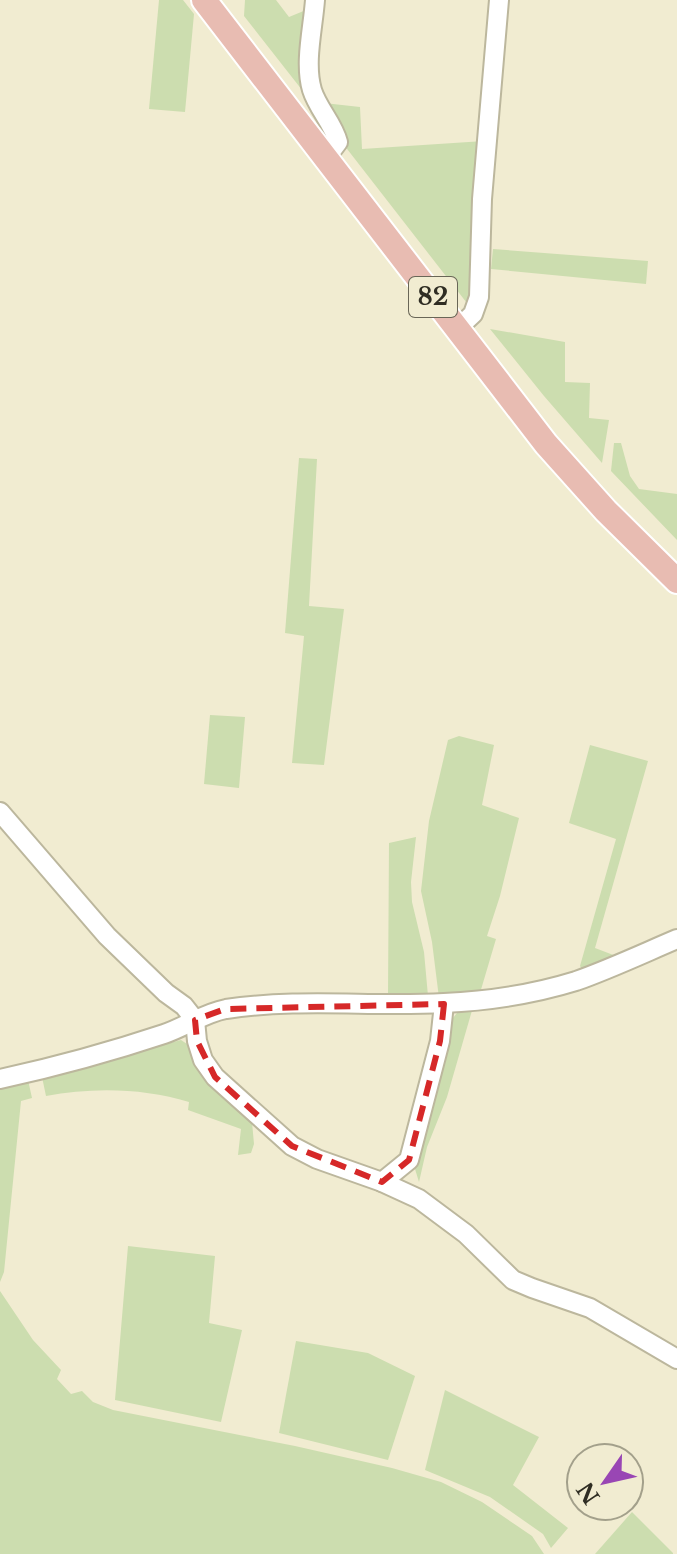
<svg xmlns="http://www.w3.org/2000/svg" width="677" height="1554" viewBox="0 0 677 1554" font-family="'Libre Baskerville',serif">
	<rect width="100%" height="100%" fill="#f1ecd1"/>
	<g fill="#ccddaf">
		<polygon points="159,0 183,0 194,14 185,112 149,109"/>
		<polygon points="245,0 276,0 289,17 306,10 313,104 244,16"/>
		<polygon points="324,103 360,107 362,149 484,141 470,307 344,145"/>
		<polygon points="493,249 648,261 646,284 491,269"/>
		<polygon points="490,329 565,342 565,382 590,383 589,418 609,420 602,463 544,396"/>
		<polygon points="614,443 621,443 630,476 639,489 677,494 677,540 611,471"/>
		<polygon points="299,458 317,459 309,606 344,609 324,765 292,763 304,636 285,633"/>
		<polygon points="210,715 245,717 239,788 204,784"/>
		<polygon points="459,736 494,745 482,805 519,818 500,896 487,936 496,939 480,993 439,998 432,942 421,891 429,821 448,740"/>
		<polygon points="590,745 648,761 595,948 616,956 584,972 580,966 616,839 569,823"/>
		<polygon points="416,837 411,882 412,902 424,952 428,996 388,994 389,843"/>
		<polygon points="473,1007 447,1097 427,1147 419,1182 415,1169 417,1145 453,1018 461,1008"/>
		<path d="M181,1040L190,1046L252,1122L254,1144L251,1153L238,1155L241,1129L188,1110L189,1102C144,1088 92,1087 46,1096L42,1077Z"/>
		<polygon points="28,1080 32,1098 21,1101 4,1272 0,1282 0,1086"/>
		<polygon points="128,1246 215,1256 209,1323 242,1330 221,1422 115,1400"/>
		<polygon points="0,1291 33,1340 61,1370 57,1379 71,1394 82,1391 93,1402 113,1410 295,1446 392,1468 441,1482 482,1502 532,1536 544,1554 0,1554"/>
		<polygon points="296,1341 368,1353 415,1376 388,1460 279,1433"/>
		<polygon points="445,1390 539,1437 513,1485 568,1528 551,1548 543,1534 490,1497 425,1470"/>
		<polygon points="632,1512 673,1553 673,1554 595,1554"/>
	</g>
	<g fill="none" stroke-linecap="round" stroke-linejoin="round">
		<defs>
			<g id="minor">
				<path d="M315,0C313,28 304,63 312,90C318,109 333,123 338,142L326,158"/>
				<polyline points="457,329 473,314 479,297 482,199 499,0"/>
				<polyline points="0,812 107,936 166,993 184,1006 195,1020 197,1041 203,1060 215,1077 292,1146 317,1159 382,1182 419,1199 466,1234 513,1280 532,1288 590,1308 677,1359"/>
				<path d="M0,1079C55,1067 110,1052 164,1034C185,1027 204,1013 226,1009C300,998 371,1007 444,1003C488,1001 534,994 576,981C610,969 644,953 677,939"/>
				<polyline points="382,1182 409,1160 440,1041 444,1004"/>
			</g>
			<polyline id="major" points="204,0 546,444 606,511 677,581"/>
		</defs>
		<use href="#minor" stroke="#bcb79d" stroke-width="22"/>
		<use href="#major" stroke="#fff" stroke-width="28"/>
		<use href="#minor" stroke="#fff" stroke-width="18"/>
		<use href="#major" stroke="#e8bcb2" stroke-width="24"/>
	</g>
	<path fill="none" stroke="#d62828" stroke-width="6" stroke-dasharray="16 10" stroke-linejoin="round" d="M444,1004L440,1041L409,1160L382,1182L292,1146L215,1077L197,1041L195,1020L225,1009Z"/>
	<g text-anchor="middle" stroke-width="6" stroke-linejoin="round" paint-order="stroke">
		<rect fill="#f1ecd1" stroke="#696657" stroke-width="2" x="409" y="277" width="48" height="40" rx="6"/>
		<g font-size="24" font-weight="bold" fill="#2f2d23">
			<text x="433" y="305">82</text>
		</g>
	</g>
	<g transform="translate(605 1482) rotate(236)"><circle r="38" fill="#f1ecd1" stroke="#a3a08b" stroke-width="2"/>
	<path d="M0-6L14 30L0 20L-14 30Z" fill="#9946b4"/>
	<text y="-12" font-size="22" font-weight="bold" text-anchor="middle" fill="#2f2d23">N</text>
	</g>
</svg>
